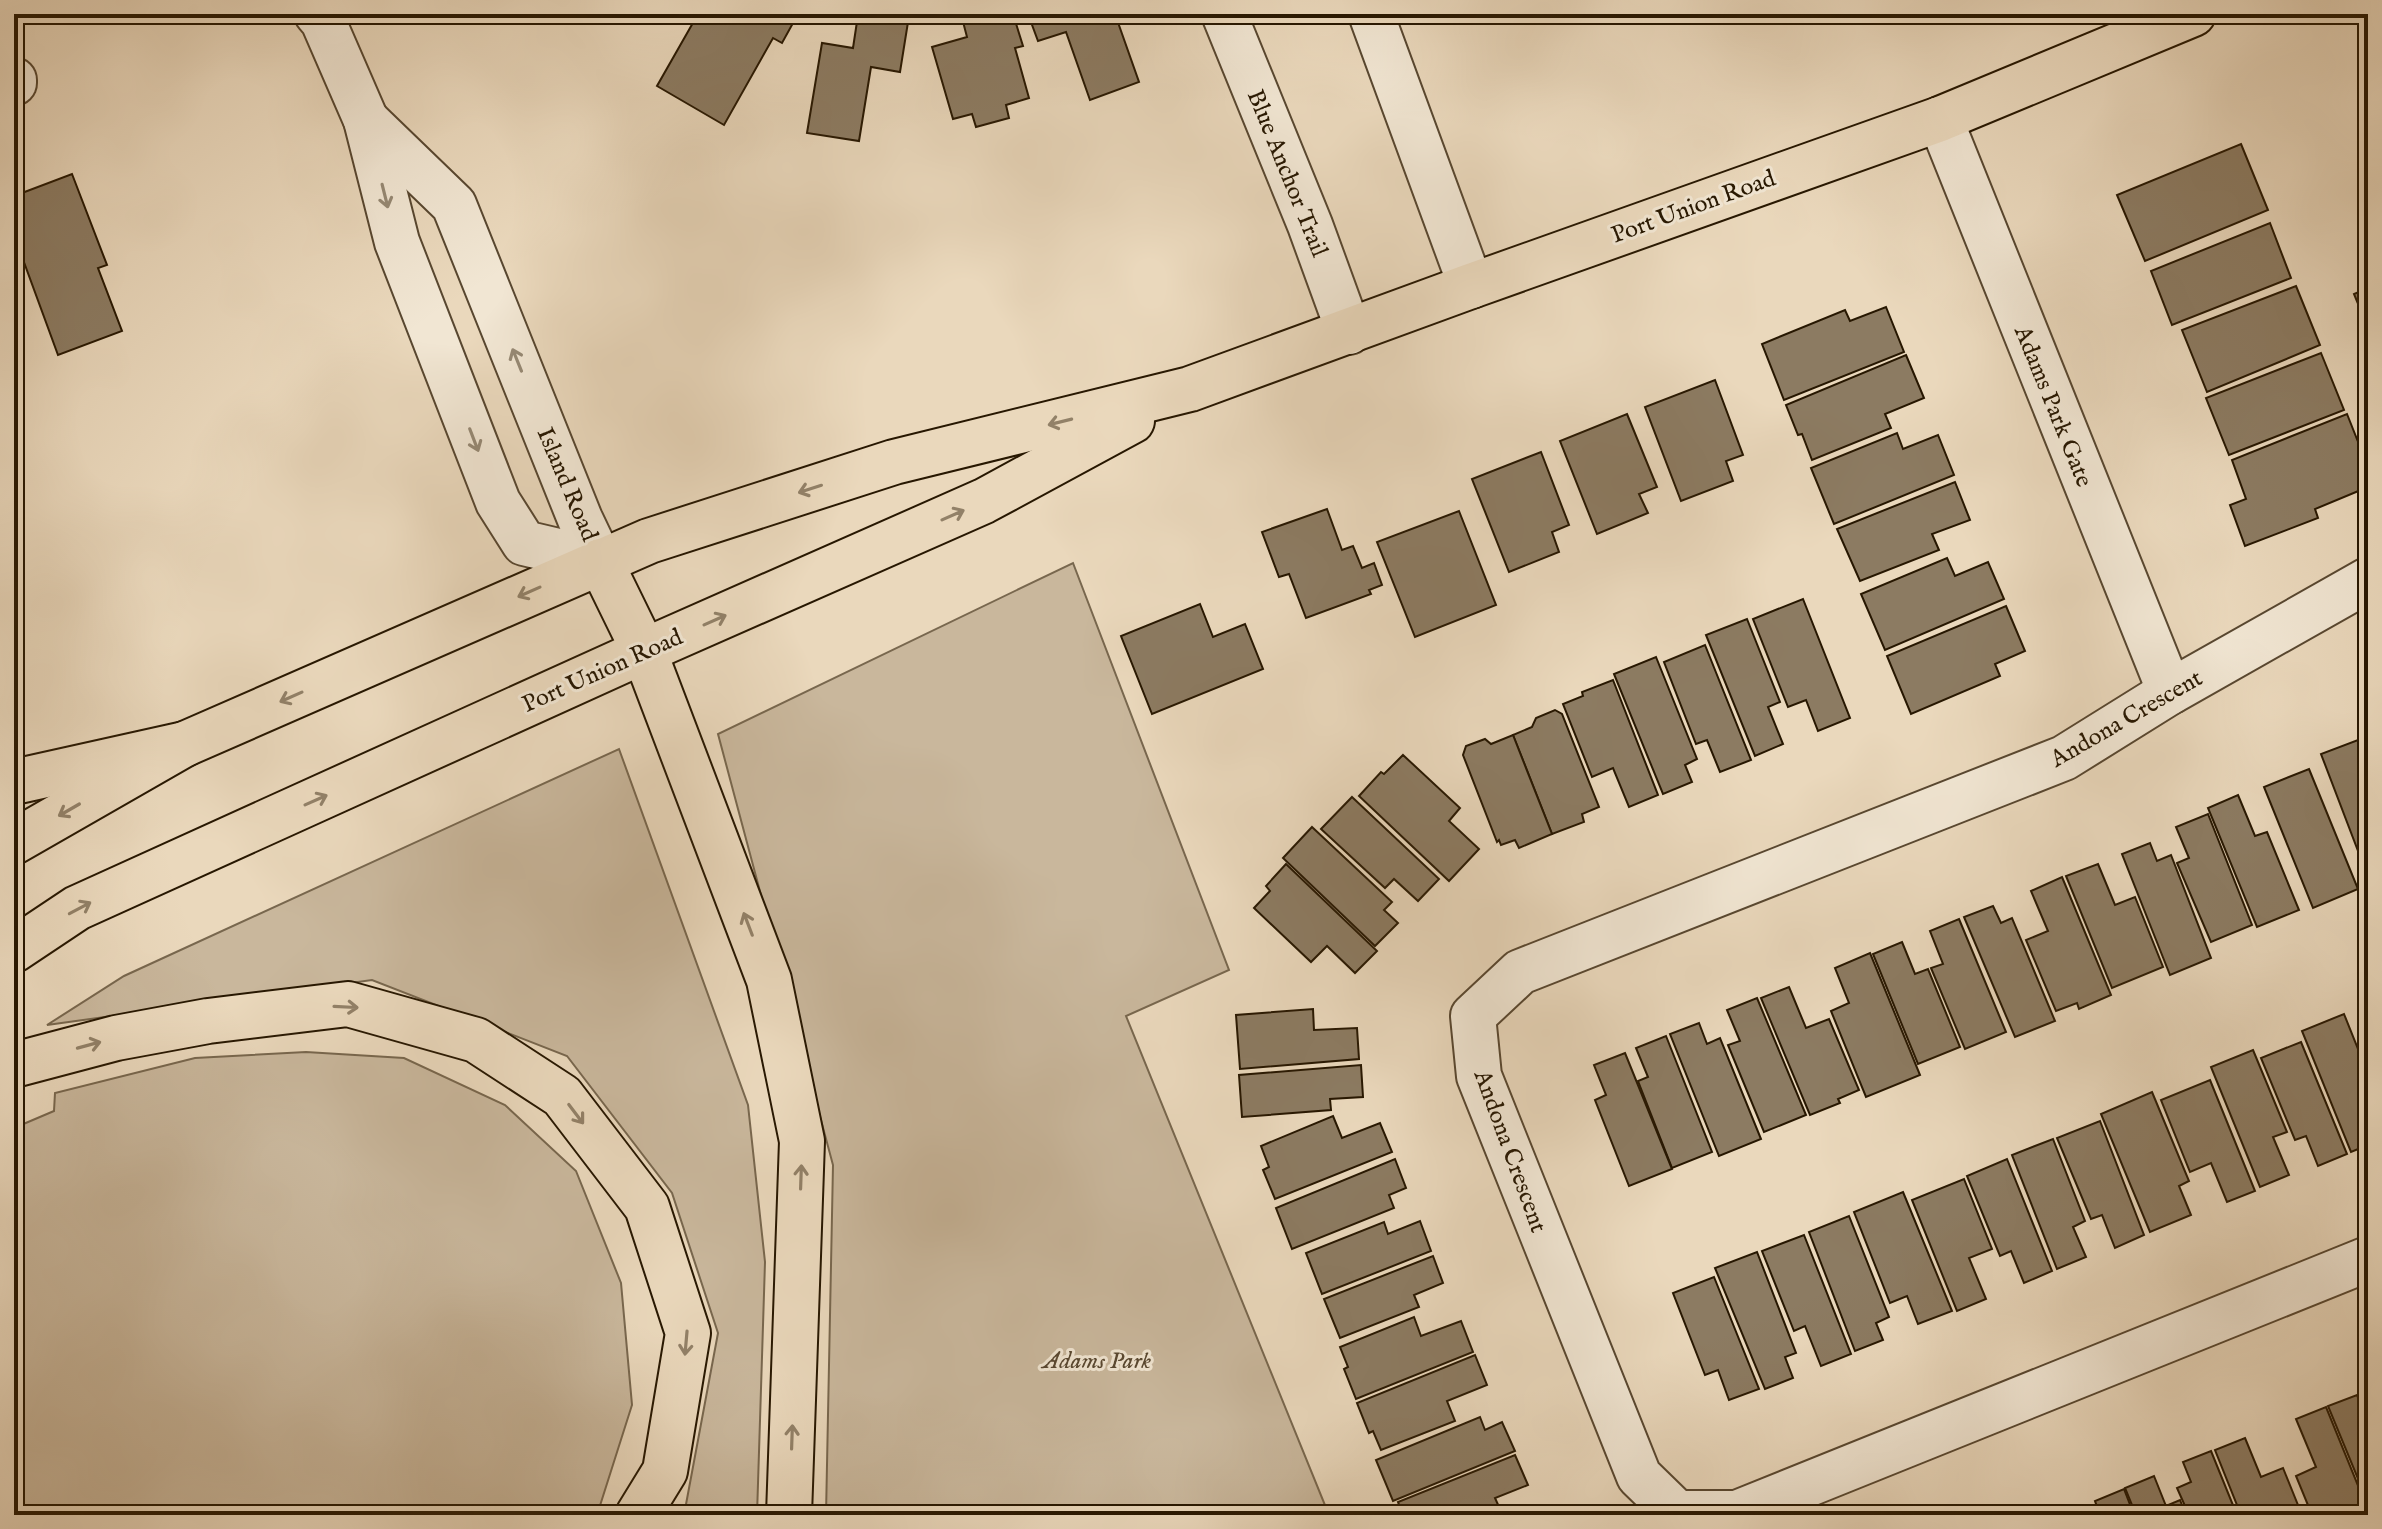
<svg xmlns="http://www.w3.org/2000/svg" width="2382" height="1529" viewBox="0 0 2382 1529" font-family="'IM FELL English',serif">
	<rect width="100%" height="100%" fill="#ead8bc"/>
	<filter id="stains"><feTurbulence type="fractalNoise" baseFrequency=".0025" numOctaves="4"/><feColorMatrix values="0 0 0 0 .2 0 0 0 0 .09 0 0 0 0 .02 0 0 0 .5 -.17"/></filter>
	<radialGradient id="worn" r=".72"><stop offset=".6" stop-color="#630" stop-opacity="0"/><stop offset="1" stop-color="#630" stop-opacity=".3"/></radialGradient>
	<g fill="#c9b79c" stroke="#78674e" stroke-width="2">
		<polygon points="1073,563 1229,970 1126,1016 1329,1515 826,1515 833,1165 718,734"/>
		<polygon points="619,749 748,1105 765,1262 757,1515 684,1515 718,1333 672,1193 567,1056 372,980 47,1025 124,976"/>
		<polygon points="306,1052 404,1058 505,1105 576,1171 621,1283 632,1405 597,1515 26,1515 14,1505 14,1128 54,1111 55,1093 195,1058"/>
	</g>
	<g fill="#8c7b62" stroke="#271701" stroke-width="2">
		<polygon points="698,14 798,14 782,43 773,38 724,125 657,86"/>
		<polygon points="961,14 1013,14 1023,46 1015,48 1029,98 1006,105 1009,118 976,127 972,114 953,119 932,47 967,37"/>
		<polygon points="1028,14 1115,14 1139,82 1090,100 1066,32 1038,41"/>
		<polygon points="858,15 908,22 900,72 871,67 859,141 807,133 822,43 853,48"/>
		<polygon points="2241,144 2268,210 2145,261 2117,195"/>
		<polygon points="72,174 107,265 98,268 122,331 58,355 14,235 14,196"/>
		<polygon points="2270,223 2291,278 2172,325 2151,271"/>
		<polygon points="2296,286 2320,345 2207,392 2182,330"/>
		<polygon points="2368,288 2368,328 2354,294"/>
		<polygon points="1886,307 1904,352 1784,400 1762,344 1845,310 1850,321"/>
		<polygon points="2321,353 2344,410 2229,455 2206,398"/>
		<polygon points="1906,355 1924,398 1885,414 1891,428 1812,460 1802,434 1798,435 1786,405"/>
		<polygon points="1715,380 1743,455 1726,461 1733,481 1681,501 1645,407"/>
		<polygon points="1627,414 1657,487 1639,494 1648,513 1597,534 1560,441"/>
		<polygon points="2347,414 2368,467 2368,487 2315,509 2318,518 2245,546 2230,505 2246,499 2232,460"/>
		<polygon points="1897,433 1903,449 1938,435 1954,475 1834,524 1811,468"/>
		<polygon points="1541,452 1569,525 1552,532 1559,552 1509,572 1472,479"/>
		<polygon points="1955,482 1970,520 1932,534 1939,550 1860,581 1837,529"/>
		<polygon points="1327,509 1342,550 1353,546 1362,568 1374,563 1382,585 1369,590 1371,594 1306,618 1289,574 1279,577 1262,532"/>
		<polygon points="1459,511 1496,605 1415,637 1377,542"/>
		<polygon points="1947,558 1955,576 1988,562 2004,599 1885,650 1861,594"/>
		<polygon points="1803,599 1850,718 1818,731 1806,700 1788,707 1753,619"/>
		<polygon points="1200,604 1213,637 1245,624 1263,669 1152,714 1121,636"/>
		<polygon points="2006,606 2025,651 1995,664 2000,676 1911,714 1887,656"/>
		<polygon points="1747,619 1780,702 1768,707 1783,744 1755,756 1706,635"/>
		<polygon points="1705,645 1751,760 1720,772 1707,740 1696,744 1664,662"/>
		<polygon points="1656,657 1697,759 1685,765 1692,782 1663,794 1614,674"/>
		<polygon points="1613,680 1658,795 1629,807 1613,768 1592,777 1563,704 1583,696 1582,692"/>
		<polygon points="1555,710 1562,714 1599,807 1582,814 1584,822 1552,834 1513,735 1532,727 1536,718"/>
		<polygon points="1513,735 1552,834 1519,848 1515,840 1501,845 1499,840 1497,842 1463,755 1466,746 1485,739 1491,744"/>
		<polygon points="2358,740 2368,768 2368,862 2363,864 2321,754"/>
		<polygon points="1403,755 1460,808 1449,821 1479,849 1449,881 1359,796 1381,772 1384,774"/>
		<polygon points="2309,769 2358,889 2313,908 2264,787"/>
		<polygon points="2238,795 2255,836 2267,832 2299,910 2257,927 2208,808"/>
		<polygon points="1352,797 1439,879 1418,901 1394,879 1385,888 1321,829"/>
		<polygon points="2208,814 2252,925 2211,942 2177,863 2189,858 2176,827"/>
		<polygon points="1312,827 1392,902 1384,910 1398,923 1375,946 1283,858"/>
		<polygon points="2150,843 2157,861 2171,855 2211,958 2170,975 2122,854"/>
		<polygon points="1286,864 1377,951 1355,973 1327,946 1311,962 1254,908 1270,891 1266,886"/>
		<polygon points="2098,864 2115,905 2135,897 2163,967 2112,988 2066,876"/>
		<polygon points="2062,877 2111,995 2079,1009 2077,1003 2056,1011 2026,940 2048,931 2031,891"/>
		<polygon points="1993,906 2001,923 2012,918 2055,1021 2015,1037 1964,917"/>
		<polygon points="1959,919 2006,1032 1965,1049 1931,968 1943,964 1930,931"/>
		<polygon points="1902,942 1915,974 1928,969 1960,1047 1918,1064 1873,954"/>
		<polygon points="1870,953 1920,1075 1866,1097 1831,1011 1849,1003 1835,968"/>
		<polygon points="1789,987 1806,1028 1829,1019 1859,1090 1838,1099 1840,1103 1810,1115 1761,998"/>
		<polygon points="1757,998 1806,1115 1764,1132 1728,1045 1740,1041 1727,1010"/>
		<polygon points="1313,1009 1314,1030 1357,1028 1359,1059 1240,1069 1236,1015"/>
		<polygon points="2344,1014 2368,1074 2368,1100 2366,1101 2368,1145 2351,1152 2302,1031"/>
		<polygon points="1699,1023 1707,1044 1720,1038 1761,1139 1719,1156 1670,1034"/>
		<polygon points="1666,1036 1712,1152 1672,1168 1638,1081 1648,1077 1636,1048"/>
		<polygon points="2301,1042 2347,1154 2318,1166 2306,1136 2295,1140 2261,1058"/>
		<polygon points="2253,1050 2287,1132 2273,1137 2289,1175 2260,1187 2211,1067"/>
		<polygon points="1625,1053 1672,1169 1629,1186 1595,1100 1606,1095 1594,1065"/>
		<polygon points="1361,1065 1363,1097 1330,1099 1331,1110 1242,1117 1239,1075"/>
		<polygon points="2210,1080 2255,1191 2227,1202 2211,1163 2190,1172 2161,1100"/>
		<polygon points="2152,1092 2189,1181 2179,1186 2191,1215 2150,1232 2101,1114"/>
		<polygon points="1333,1116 1342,1138 1380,1123 1392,1152 1275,1199 1263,1170 1269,1167 1261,1146"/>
		<polygon points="2100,1121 2144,1235 2115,1248 2102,1215 2091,1219 2057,1138"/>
		<polygon points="2053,1139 2085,1221 2073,1227 2086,1257 2057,1269 2012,1155"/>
		<polygon points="1395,1159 1406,1188 1389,1195 1394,1208 1292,1249 1276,1208"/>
		<polygon points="2007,1159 2052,1271 2024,1283 2011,1251 2000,1256 1967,1176"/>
		<polygon points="1964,1179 1992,1249 1969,1258 1986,1299 1957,1311 1912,1200"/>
		<polygon points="1903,1192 1952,1311 1918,1324 1907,1296 1890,1303 1854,1212"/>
		<polygon points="1849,1216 1889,1317 1876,1323 1883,1340 1855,1351 1809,1232"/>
		<polygon points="1420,1221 1431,1251 1322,1294 1306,1253 1384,1222 1388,1234"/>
		<polygon points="1804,1235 1851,1354 1821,1366 1805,1326 1794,1331 1762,1251"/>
		<polygon points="1757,1252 1796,1353 1785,1357 1793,1378 1765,1389 1715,1268"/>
		<polygon points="1433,1256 1443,1283 1414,1295 1419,1307 1340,1338 1324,1299"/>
		<polygon points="1714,1277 1759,1389 1729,1400 1718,1370 1705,1375 1673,1293"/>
		<polygon points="1414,1317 1421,1336 1461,1321 1473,1352 1356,1399 1344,1369 1348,1367 1340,1347"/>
		<polygon points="1475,1355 1487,1385 1447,1401 1455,1421 1381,1450 1373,1431 1369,1433 1357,1403"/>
		<polygon points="2357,1395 2368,1422 2368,1503 2328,1406"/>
		<polygon points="2326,1407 2368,1510 2368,1515 2312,1515 2296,1476 2316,1467 2296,1419"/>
		<polygon points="1480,1417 1485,1430 1502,1422 1515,1451 1393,1501 1376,1460"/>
		<polygon points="2245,1438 2261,1477 2283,1468 2302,1515 2241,1515 2215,1450"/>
		<polygon points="2211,1451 2237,1515 2189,1515 2177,1488 2191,1482 2183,1462"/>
		<polygon points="1515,1455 1528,1485 1495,1498 1500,1509 1489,1515 1403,1515 1398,1502"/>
		<polygon points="2154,1476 2166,1506 2180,1500 2186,1515 2136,1515 2125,1488"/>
		<polygon points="2124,1489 2134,1515 2100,1515 2095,1501"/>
	</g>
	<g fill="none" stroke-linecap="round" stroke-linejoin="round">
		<defs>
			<g id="minor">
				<polyline points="317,14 323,21 366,120 397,242 498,502 524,543 600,561"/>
				<polyline points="1224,14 1310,225 1349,332"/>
				<polyline points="1371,14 1471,286"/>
				<polyline points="14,80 14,83"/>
				<polyline points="1940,119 2170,692"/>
				<polyline points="366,120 454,205 580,519 600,561"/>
				<polyline points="2368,580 2170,692 2064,758 1520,972 1473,1016 1479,1076 1639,1476 1677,1513 1737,1513 2368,1259"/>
			</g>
			<g id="major">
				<polyline points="14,842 185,744 649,541 894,462 1190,389 1471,286 1940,119 2193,14"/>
				<polyline points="14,950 77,908 644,651 984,501 1132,421"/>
			</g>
			<g id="highway">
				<polyline points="600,561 644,651 769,980 802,1141 789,1515"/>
				<polyline points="14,782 185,744"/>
				<polyline points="14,1065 116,1038 208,1021 348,1004 476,1040 562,1096 647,1207 688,1333 665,1471 638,1515"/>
			</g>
		</defs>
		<use href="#minor" stroke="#584730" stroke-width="48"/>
		<use href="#major" stroke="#271701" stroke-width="48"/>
		<use href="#highway" stroke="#271701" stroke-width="48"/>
		<use href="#minor" stroke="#f1e6d3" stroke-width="44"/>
		<use href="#major" stroke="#ead8bc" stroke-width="44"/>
		<use href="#highway" stroke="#ead8bc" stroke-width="44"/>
	</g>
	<defs><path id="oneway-shaft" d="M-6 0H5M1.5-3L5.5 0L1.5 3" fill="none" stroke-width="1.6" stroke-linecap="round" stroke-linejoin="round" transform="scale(2)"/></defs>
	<g stroke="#968974">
		<use href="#oneway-shaft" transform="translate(385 196) rotate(76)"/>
		<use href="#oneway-shaft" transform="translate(517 360) rotate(-112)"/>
		<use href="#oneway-shaft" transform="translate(474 440) rotate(69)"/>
	</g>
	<g stroke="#928168">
		<use href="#oneway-shaft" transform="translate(1060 422) rotate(166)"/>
		<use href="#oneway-shaft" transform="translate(810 489) rotate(162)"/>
		<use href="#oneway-shaft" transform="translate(953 515) rotate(-24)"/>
		<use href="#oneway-shaft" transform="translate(529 592) rotate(156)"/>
		<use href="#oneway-shaft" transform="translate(715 620) rotate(-24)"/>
		<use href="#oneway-shaft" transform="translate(291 697) rotate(156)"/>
		<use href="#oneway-shaft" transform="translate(316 800) rotate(-24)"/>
		<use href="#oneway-shaft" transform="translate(69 810) rotate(150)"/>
		<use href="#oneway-shaft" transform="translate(80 908) rotate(-28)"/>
		<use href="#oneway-shaft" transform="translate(748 924) rotate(-111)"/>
		<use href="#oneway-shaft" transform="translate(346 1007) rotate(3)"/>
		<use href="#oneway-shaft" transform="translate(89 1045) rotate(-15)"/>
		<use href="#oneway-shaft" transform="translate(576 1114) rotate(53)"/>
		<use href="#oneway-shaft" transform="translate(801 1177) rotate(-88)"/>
		<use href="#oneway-shaft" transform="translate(686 1343) rotate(95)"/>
		<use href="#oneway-shaft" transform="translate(792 1437) rotate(-88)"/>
	</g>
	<g text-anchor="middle" stroke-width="6" stroke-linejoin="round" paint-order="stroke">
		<g font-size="24" fill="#271701" stroke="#f1e6d3">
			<text transform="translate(1288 173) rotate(68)" y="8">Blue Anchor Trail</text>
			<text transform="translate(1693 206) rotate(-20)" y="8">Port Union Road</text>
			<text transform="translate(2054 406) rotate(68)" y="8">Adams Park Gate</text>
			<text transform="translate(568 484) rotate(67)" y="8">Island Road</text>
			<text transform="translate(602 670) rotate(-24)" y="8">Port Union Road</text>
			<text transform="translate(2126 718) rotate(-30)" y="8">Andona Crescent</text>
			<text transform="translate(1511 1151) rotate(70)" y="8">Andona Crescent</text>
		</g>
		<g font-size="24" font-style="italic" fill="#584730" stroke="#f1e6d3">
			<text x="1097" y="1368">Adams Park</text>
		</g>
	</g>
	<rect width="2382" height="1529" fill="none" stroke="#ead8bc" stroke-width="48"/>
	<rect x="16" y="16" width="2350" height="1497" fill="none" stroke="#271701" stroke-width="4"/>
	<rect x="24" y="24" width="2334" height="1481" fill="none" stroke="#271701" stroke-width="2"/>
	<rect width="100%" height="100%" filter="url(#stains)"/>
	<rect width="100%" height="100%" fill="url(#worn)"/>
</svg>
